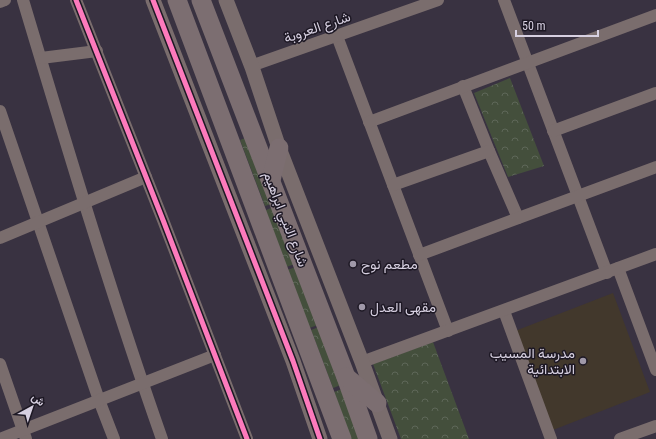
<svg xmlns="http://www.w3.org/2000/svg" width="656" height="439" viewBox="0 0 656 439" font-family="'Roboto Condensed',Vazirmatn,sans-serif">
	<defs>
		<pattern id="park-crowns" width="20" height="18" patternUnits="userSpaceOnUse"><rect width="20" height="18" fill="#444f3c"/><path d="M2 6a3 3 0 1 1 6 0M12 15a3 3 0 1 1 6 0" fill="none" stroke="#5e6758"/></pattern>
	</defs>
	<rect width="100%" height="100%" fill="#393241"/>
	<polygon fill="#42382c" points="613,293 650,392 553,430 515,331"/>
	<g fill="url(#park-crowns)">
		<polygon points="510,78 544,166 508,177 474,93"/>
		<polygon points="250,136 275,203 265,206 240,140"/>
		<polygon points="273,207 295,264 286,267 264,211"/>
		<polygon points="296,267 318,325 309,328 287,270"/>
		<polygon points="319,327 341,385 333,388 311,330"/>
		<polygon points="433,342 469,439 401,439 373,364"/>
		<polygon points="342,389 361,439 351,439 334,392"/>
	</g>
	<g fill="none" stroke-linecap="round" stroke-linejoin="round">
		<g stroke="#7a6d6d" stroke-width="12">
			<path d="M23,0C67,147 111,294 162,439"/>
			<polyline points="76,0 163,220 247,439"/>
			<polyline points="504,0 607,273"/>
			<polyline points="0,2 5,0"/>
			<polyline points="337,36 448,331"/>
			<polyline points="41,58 97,51"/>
			<polyline points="251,66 438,0"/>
			<polyline points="463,86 489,151 518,218"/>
			<polyline points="0,111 99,400 114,439"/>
			<polyline points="369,122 656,15"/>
			<polyline points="553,131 656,93"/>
			<polyline points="393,185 489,151"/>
			<polyline points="0,238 146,177"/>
			<polyline points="419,255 656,167"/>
			<polyline points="618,268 656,370"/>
			<polyline points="504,311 551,439"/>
			<polyline points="362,362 656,254"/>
			<polyline points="0,364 26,439"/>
			<polyline points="0,439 215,355"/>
			<polyline points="620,439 656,426"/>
		</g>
		<g stroke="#7a6d6d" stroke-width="15">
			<polyline points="153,0 293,361 320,439"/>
			<polyline points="226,0 252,67 279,148 362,362 390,439"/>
		</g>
		<g stroke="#7c6e71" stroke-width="19">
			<polyline points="177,0 342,439"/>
			<polyline points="201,0 346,377 368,439"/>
			<polyline points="271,180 279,148"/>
			<polyline points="346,377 377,403"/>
		</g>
		<defs>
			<g id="cycleway">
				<polyline points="76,0 163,220 247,439"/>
				<polyline points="153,0 293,361 320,439"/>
			</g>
		</defs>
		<use href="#cycleway" stroke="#1d1824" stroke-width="8"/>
		<use href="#cycleway" stroke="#fd7abc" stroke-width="5"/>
	</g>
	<g fill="#a099a9" stroke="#1d1824" stroke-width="1.5">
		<circle cx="353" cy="264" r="4"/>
		<circle cx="362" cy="307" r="4"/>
		<circle cx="583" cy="361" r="4"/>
	</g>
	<g text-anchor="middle" stroke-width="3" stroke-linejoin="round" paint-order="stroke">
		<g font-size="14" fill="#d7d0e1" stroke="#1d1824">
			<text transform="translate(317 27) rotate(-19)" y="5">شارع العروبة</text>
			<text transform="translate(286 219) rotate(69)" y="5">شارع النبي ابراهيم</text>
		</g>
		<g font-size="14" fill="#d7d0e1" stroke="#1d1824" text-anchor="start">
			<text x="361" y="269">مطعم نوح</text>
			<text x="370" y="312">مقهى العدل</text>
			<text x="575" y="358" text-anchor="end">مدرسة المسيب<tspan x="575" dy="16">الابتدائية</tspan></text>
		</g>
	</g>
	<g transform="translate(32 407) rotate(40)" stroke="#1d1824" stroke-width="3" paint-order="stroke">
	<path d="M0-3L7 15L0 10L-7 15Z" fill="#d7d0e1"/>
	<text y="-6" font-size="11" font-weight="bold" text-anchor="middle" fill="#d7d0e1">ش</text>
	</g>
	<path d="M516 30v6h82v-6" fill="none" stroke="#d7d0e1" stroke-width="2"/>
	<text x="522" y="30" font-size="12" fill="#d7d0e1" stroke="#1d1824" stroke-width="3" paint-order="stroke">50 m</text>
</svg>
